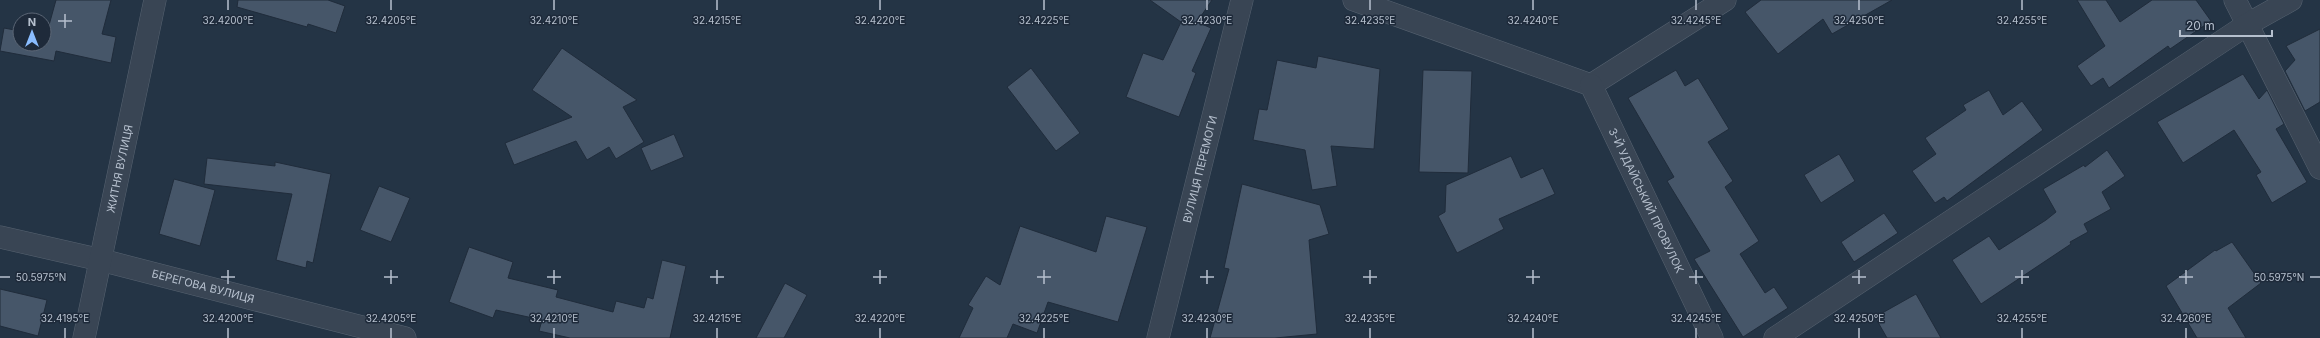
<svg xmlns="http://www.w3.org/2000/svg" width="2320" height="338" viewBox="0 0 2320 338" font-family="Inter,sans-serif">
	<rect width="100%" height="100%" fill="#243445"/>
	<g fill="#465669" stroke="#202c3b">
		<polygon points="56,0 111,0 102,34 116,37 111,63 56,51 54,61 0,51 4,28 20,31 20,44 44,44 44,36 46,36"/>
		<polygon points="238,0 328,0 345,6 336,33 308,24 307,27 237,7"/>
		<polygon points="1150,0 1212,0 1197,22 1211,28 1192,71 1196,73 1179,117 1126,97 1143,53 1163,60 1181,22"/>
		<polygon points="1761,0 1892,0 1832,34 1823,19 1778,54 1745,12"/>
		<polygon points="2077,0 2106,0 2120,22 2152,0 2196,0 2211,21 2170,49 2168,46 2109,88 2103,78 2091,86 2077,66 2105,46"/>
		<polygon points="2320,29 2320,102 2305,111 2285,71 2295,60 2286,46"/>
		<polygon points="562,48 637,100 623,107 644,142 616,159 609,147 587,160 576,141 514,165 505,143 572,117 532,90"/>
		<polygon points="1318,56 1380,69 1374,149 1331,146 1337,186 1312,190 1305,150 1253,140 1259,109 1267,110 1277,60 1316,68"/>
		<polygon points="1031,68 1080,133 1056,151 1007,87"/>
		<polygon points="1423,70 1472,71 1468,173 1419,172"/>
		<polygon points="1676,70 1685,86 1698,78 1729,129 1708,142 1733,181 1725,187 1759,241 1740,254 1765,293 1774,287 1788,308 1743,337 1694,259 1710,251 1667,181 1674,177 1628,98"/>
		<polygon points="2243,74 2259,99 2267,90 2284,124 2276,129 2307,182 2272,203 2256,175 2261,172 2234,130 2183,163 2157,122"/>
		<polygon points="1989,90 2003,115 2022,101 2043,130 1947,201 1944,197 1935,203 1912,171 1936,154 1925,138 1966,110 1963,105"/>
		<polygon points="674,134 684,157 651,171 641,148"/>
		<polygon points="2107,150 2125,176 2102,192 2111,209 2084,224 2088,232 2070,242 2071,244 1981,304 1952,260 1989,236 1999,250 2046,220 2056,212 2043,189 2084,165 2085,167"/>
		<polygon points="1839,154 1855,181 1821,203 1804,175"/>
		<polygon points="1511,156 1521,178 1543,168 1555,194 1499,219 1504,229 1457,253 1438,216 1445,212 1446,185"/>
		<polygon points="207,158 275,166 275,162 331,174 313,263 307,261 306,268 276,260 292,194 204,184"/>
		<polygon points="174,179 215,190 200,246 159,234"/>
		<polygon points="1242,184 1320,205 1329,234 1309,240 1317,334 1275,338 1210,338 1229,269 1224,268"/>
		<polygon points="379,186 410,198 391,242 360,230"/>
		<polygon points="1884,213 1898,233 1854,262 1841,242"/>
		<polygon points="1106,216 1147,227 1118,322 1048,302 1037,333 1013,324 1007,338 959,338 973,308 968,305 986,276 1000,285 1020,226 1096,252"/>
		<polygon points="2232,242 2261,283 2228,308 2246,338 2197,338 2166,286 2215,250 2216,251"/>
		<polygon points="469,247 513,262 508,278 558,290 556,297 613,312 616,301 644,308 647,297 653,299 662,260 686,266 670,338 570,338 539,331 542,320 496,310 493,318 449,302"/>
		<polygon points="785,283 807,295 784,338 756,338"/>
		<polygon points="0,289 47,300 38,336 0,326"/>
		<polygon points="1916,294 1941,338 1887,338 1875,317"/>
	</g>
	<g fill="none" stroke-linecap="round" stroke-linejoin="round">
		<defs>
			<g id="minor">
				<polyline points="1354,0 1591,85 1725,0"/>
				<polyline points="2235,0 2320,168"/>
				<path id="s1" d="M1591,85L1712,338"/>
				<path id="s2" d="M0,237L101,260L405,338"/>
				<path id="s3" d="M84,338L155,0"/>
				<path id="s4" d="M1158,338L1242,0"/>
				<polyline points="1775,338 2248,24 2291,0"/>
			</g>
		</defs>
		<use href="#minor" stroke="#576371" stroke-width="23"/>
		<use href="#minor" stroke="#394554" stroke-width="22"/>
	</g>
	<path fill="none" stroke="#b6c0ce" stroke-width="1.5" d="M228,0V10M391,0V10M554,0V10M717,0V10M880,0V10M1044,0V10M1207,0V10M1370,0V10M1533,0V10M1696,0V10M1859,0V10M2022,0V10M65,14V28M58,21H72M228,270V284M391,270V284M554,270V284M717,270V284M880,270V284M1044,270V284M1207,270V284M1370,270V284M1533,270V284M1696,270V284M1859,270V284M2022,270V284M2186,270V284M0,277H10M221,277H235M384,277H398M547,277H561M710,277H724M873,277H887M1037,277H1051M1200,277H1214M1363,277H1377M1526,277H1540M1689,277H1703M1852,277H1866M2015,277H2029M2179,277H2193M2310,277H2320M65,328V338M228,328V338M391,328V338M554,328V338M717,328V338M880,328V338M1044,328V338M1207,328V338M1370,328V338M1533,328V338M1696,328V338M1859,328V338M2022,328V338M2186,328V338"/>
	<g text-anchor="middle" stroke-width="3" stroke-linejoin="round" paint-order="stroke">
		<g font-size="11" fill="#b6c0ce" stroke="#1e2a3a">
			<text dy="4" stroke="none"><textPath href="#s3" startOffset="173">ЖИТНЯ ВУЛИЦЯ</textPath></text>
			<text dy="4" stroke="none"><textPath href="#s4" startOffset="174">ВУЛИЦЯ ПЕРЕМОГИ</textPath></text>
			<text dy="4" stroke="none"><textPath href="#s1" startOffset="128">3-Й УДАЙСЬКИЙ ПРОВУЛОК</textPath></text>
			<text dy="4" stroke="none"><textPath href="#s2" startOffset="209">БЕРЕГОВА ВУЛИЦЯ</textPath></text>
		</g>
	</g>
	<g font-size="10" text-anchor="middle" fill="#b6c0ce" stroke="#1e2a3a" stroke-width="3" stroke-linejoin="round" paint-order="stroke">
		<text x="228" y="24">32.4200°E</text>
		<text x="391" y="24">32.4205°E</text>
		<text x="554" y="24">32.4210°E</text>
		<text x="717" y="24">32.4215°E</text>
		<text x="880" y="24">32.4220°E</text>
		<text x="1044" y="24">32.4225°E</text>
		<text x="1207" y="24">32.4230°E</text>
		<text x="1370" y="24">32.4235°E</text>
		<text x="1533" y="24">32.4240°E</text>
		<text x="1696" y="24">32.4245°E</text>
		<text x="1859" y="24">32.4250°E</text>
		<text x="2022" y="24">32.4255°E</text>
		<text x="41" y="281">50.5975°N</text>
		<text x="2279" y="281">50.5975°N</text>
		<text x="65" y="322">32.4195°E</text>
		<text x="228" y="322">32.4200°E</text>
		<text x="391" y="322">32.4205°E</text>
		<text x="554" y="322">32.4210°E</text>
		<text x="717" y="322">32.4215°E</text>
		<text x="880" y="322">32.4220°E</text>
		<text x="1044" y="322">32.4225°E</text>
		<text x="1207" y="322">32.4230°E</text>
		<text x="1370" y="322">32.4235°E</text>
		<text x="1533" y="322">32.4240°E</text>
		<text x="1696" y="322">32.4245°E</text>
		<text x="1859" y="322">32.4250°E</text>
		<text x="2022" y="322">32.4255°E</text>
		<text x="2186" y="322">32.4260°E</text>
	</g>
	<g transform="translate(32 32)"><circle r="19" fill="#1e2a3a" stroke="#5b6675"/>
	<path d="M0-3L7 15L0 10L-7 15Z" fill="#8abdff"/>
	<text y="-6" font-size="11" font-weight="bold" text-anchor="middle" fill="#b6c0ce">N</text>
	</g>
	<path d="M2180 30v6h92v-6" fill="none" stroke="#b6c0ce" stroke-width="2"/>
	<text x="2186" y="30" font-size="12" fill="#b6c0ce" stroke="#1e2a3a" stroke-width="3" paint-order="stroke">20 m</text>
</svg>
